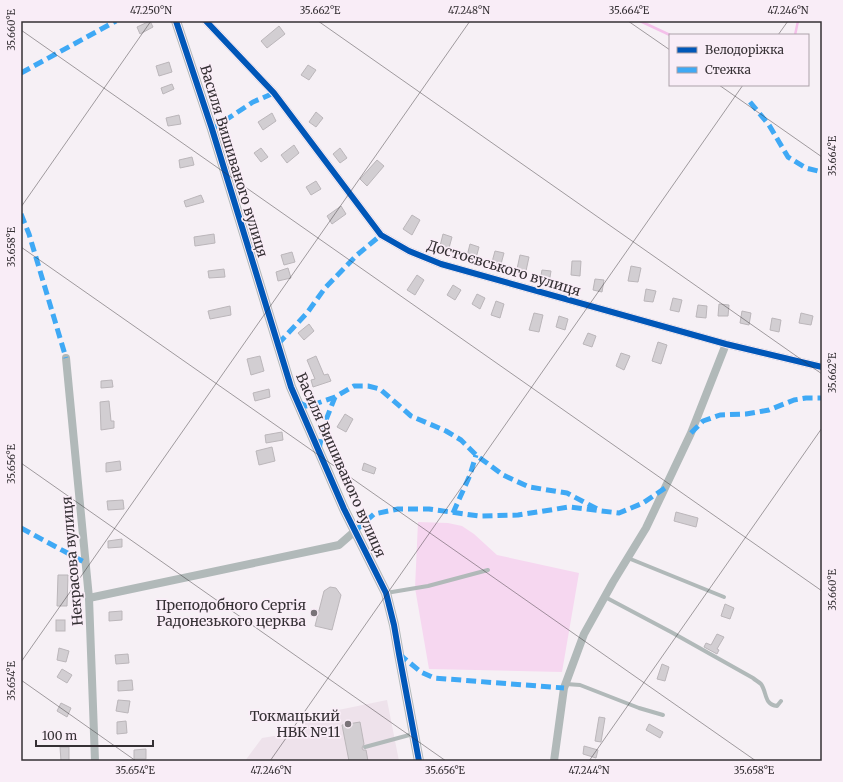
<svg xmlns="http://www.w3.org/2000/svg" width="843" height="782" viewBox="0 0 843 782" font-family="Merriweather,serif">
	<rect width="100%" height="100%" fill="#f6f0f5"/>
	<polygon fill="#eee2eb" points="387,700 399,761 245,761 262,738 305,731 304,717"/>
	<polygon fill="#f6d7f0" points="418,522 448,523 462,526 474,534 497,555 579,573 562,672 429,669 415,588"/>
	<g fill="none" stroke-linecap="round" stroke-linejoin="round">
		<g stroke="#f4c0ea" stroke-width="2.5">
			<polyline points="640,21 670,35"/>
			<polyline points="795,35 798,21"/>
		</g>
	</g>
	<g fill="#d2ced2" stroke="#bbb6ba">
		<polygon points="150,21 153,27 140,34 137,27"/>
		<polygon points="279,26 285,34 267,48 261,41"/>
		<polygon points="169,62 172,72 159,76 156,66"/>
		<polygon points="308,65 316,70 309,80 301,75"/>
		<polygon points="172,84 174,89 163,94 161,88"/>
		<polygon points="316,112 323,118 316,127 309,122"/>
		<polygon points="272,113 276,121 263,130 258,122"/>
		<polygon points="179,115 181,124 168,126 166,118"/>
		<polygon points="294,145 299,153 287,163 281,155"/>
		<polygon points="261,148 268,157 261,162 254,153"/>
		<polygon points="340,148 347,158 340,163 333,154"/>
		<polygon points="192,157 194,165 180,168 179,160"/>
		<polygon points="377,160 384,166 367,186 360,179"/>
		<polygon points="316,181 321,189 311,195 306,187"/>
		<polygon points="201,195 204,202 186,207 184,201"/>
		<polygon points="341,206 346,214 332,224 327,216"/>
		<polygon points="412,215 420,220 412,235 403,229"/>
		<polygon points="214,234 215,243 195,246 194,237"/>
		<polygon points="443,234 452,237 449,248 440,246"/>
		<polygon points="470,244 479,247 476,258 467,256"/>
		<polygon points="495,251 504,253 501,264 492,262"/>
		<polygon points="292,252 295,262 284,265 281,255"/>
		<polygon points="520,255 529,257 526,271 517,269"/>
		<polygon points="572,261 581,261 580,276 571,275"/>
		<polygon points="631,266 641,268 638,282 628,281"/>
		<polygon points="288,268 291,278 278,281 276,272"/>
		<polygon points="224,269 225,277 209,278 208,271"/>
		<polygon points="542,270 551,271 549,283 540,281"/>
		<polygon points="417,275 424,280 415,295 407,290"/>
		<polygon points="595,279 604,280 602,292 593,290"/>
		<polygon points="453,285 461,290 455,300 447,295"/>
		<polygon points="646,289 656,291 653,302 644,301"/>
		<polygon points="477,294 485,298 480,309 472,304"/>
		<polygon points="673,298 682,300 679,312 670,310"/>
		<polygon points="496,301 504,304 500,318 491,315"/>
		<polygon points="719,304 729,305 728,316 718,316"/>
		<polygon points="698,305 707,306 706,318 696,317"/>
		<polygon points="230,306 231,315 210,319 208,311"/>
		<polygon points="742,311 751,313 749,325 740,323"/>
		<polygon points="534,313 543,315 539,332 529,330"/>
		<polygon points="801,313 813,316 811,325 799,323"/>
		<polygon points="559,316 568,319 565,330 556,327"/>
		<polygon points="772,318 781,320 779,332 770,330"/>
		<polygon points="309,324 314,331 304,340 298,333"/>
		<polygon points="588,333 596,336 592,347 583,344"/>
		<polygon points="658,342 667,345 661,364 652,361"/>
		<polygon points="621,353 630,356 624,370 616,366"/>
		<polygon points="260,356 264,371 251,375 247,359"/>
		<polygon points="316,356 324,375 328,374 331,381 313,387 311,380 315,379 307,360"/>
		<polygon points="112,380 113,387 101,388 101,381"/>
		<polygon points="269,389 270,397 255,401 253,393"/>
		<polygon points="109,401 111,421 114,421 114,428 101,430 100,402"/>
		<polygon points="345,414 353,419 346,432 337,427"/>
		<polygon points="282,432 283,440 266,443 265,435"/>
		<polygon points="272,447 275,461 259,465 256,451"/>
		<polygon points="120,461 121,470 106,472 106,463"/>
		<polygon points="364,463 376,468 374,474 362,470"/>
		<polygon points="123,500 124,509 108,510 107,501"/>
		<polygon points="676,512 698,518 696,527 674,521"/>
		<polygon points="122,539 122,547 108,548 108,541"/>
		<polygon points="58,575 68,575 67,606 57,606"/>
		<polygon points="330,587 336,588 341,595 332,630 315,626 324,591"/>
		<polygon points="725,604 734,608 730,619 721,616"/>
		<polygon points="122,611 122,620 109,621 109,612"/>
		<rect x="56" y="620" width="9" height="11"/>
		<polygon points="717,634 724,637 717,649 719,650 717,654 704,647 706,643 711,645"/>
		<polygon points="59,648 69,651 66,662 57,660"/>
		<polygon points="128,654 129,663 116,664 115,655"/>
		<polygon points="662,664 669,667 665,681 657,679"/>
		<polygon points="62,669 72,675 67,683 57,677"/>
		<polygon points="132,680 133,690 118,691 118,681"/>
		<polygon points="118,700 130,701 128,713 116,711"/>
		<polygon points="61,703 71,708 67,717 57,711"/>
		<polygon points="599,717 605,718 601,742 595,741"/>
		<polygon points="126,721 127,733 117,734 117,722"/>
		<polygon points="360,722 364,744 362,748 363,750 366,750 368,761 349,761 342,725"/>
		<polygon points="649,724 663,732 660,738 646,730"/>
		<polygon points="584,746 598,750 596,758 583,754"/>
		<polygon points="60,747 69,747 69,761 61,761"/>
		<polygon points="146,749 146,759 134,759 134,750"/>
	</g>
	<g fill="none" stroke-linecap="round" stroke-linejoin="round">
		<g stroke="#b1b9b9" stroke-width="4">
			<polyline points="628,558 724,597"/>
			<polyline points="386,593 428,586 488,570"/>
			<path d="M605,597L671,632L753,678C755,680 759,682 761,684C767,692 764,705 777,706L781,701"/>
			<polyline points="566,684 580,685 639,708 663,715"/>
			<polyline points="365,747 413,734"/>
		</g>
		<g stroke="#b1b9b9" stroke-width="8">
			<polyline points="206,21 274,93 381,235 409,251 441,264 726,344 822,367"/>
			<polyline points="66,358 89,598 95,761"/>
			<polyline points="89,598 339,545 355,531"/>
			<polyline points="554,761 564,688 584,634 613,582 646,528 691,433 726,344"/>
		</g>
		<polyline stroke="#b1b9b9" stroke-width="10" points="176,21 212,129 291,387 344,509 386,593 394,625 399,654 419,761"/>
		<g stroke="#3fa9f5" stroke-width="5" stroke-dasharray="10 5" stroke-linecap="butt">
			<polyline points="21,73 116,21"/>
			<polyline points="750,102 769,125 788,157 806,168 822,172"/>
			<polyline points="212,129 253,102 274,93"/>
			<polyline points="21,214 29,234 66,358"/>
			<polyline points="278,344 307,313 325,288 357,255 381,235"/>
			<polyline points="298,402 306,406 315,404 335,397 354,386 368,386 380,389 411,416 446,431 461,440 476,455 503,475 529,487 567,493 599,510"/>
			<polyline points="691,433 703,421 720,415 746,414 769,410 794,400 806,398 822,398"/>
			<polyline points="319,449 324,425 335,397"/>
			<polyline points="453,513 470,475 476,455"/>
			<polyline points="21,528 86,563"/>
			<polyline points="355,531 374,514 398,509 429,509 479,516 518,515 569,507 619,513 643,503 665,488"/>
			<polyline points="399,654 421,672 434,678 564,688"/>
		</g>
		<defs>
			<g id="cycleway">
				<polyline points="176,21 212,129 291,387 344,509 386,593 394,625 399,654 419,761"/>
				<polyline points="206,21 274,93 381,235 409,251 441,264 726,344 822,367"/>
			</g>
		</defs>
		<use href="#cycleway" stroke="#f9edf7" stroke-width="8"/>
		<use href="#cycleway" stroke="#0057b8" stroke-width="6"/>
	</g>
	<path fill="none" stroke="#353034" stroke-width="1" stroke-opacity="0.45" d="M318,21L822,374M628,21L670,50M21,30L822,591M778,35L788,21M719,85L822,157M21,207L151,21M21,247L756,761M21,463L446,761M21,662L470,21M21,680L136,761M270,761L743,85M589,761L822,428"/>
	<g fill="#797378" stroke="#f9edf7" stroke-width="1.5">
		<circle cx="314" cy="613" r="4"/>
		<circle cx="348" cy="724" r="4"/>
	</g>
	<g text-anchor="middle" stroke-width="3.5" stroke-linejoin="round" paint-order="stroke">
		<g font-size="14" fill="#353034" stroke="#f9edf7">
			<text transform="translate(234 161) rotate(73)" y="5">Василя Вишиваного вулиця</text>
			<text transform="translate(504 268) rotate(17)" y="5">Достоєвського вулиця</text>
			<text transform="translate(341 465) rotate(66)" y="5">Василя Вишиваного вулиця</text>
			<text transform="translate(72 561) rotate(-95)" y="5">Некрасова вулиця</text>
		</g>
		<g font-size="14" fill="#353034" stroke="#f9edf7" text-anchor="end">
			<text x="306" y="610">Преподобного Сергія<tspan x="306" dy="16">Радонезького церква</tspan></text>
			<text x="340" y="721">Токмацький<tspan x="340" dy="16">НВК №11</tspan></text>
		</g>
	</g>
	<rect width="843" height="782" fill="none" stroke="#f9edf7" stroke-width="44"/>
	<rect x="669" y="34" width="140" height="52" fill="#f9edf7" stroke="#aba1a9"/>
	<rect x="677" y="47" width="20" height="6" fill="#0057b8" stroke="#aba1a9"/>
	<text x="705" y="54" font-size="12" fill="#353034">Велодоріжка</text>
	<rect x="677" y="67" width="20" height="6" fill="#3fa9f5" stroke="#aba1a9"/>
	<text x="705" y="74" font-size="12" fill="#353034">Стежка</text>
	<path d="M36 740v6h117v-6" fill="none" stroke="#353034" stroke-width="2"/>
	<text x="42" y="740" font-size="12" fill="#353034" stroke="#f9edf7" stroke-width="3" paint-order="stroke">100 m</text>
	<rect x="22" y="22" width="799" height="738" fill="none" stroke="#353034" stroke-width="1.5"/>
	<g font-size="10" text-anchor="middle" fill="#353034">
		<text x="151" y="14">47.250°N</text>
		<text x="320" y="14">35.662°E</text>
		<text x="469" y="14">47.248°N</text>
		<text x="629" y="14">35.664°E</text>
		<text x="788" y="14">47.246°N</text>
		<text transform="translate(11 30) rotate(-90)" y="4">35.660°E</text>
		<text transform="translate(832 156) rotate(-90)" y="4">35.664°E</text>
		<text transform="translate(11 247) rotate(-90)" y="4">35.658°E</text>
		<text transform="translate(832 373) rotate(-90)" y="4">35.662°E</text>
		<text transform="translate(11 464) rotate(-90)" y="4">35.656°E</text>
		<text transform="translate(832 590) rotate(-90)" y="4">35.660°E</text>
		<text transform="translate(11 681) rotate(-90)" y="4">35.654°E</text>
		<text x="135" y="774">35.654°E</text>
		<text x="271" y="774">47.246°N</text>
		<text x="445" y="774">35.656°E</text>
		<text x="589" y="774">47.244°N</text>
		<text x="754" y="774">35.658°E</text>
	</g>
</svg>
